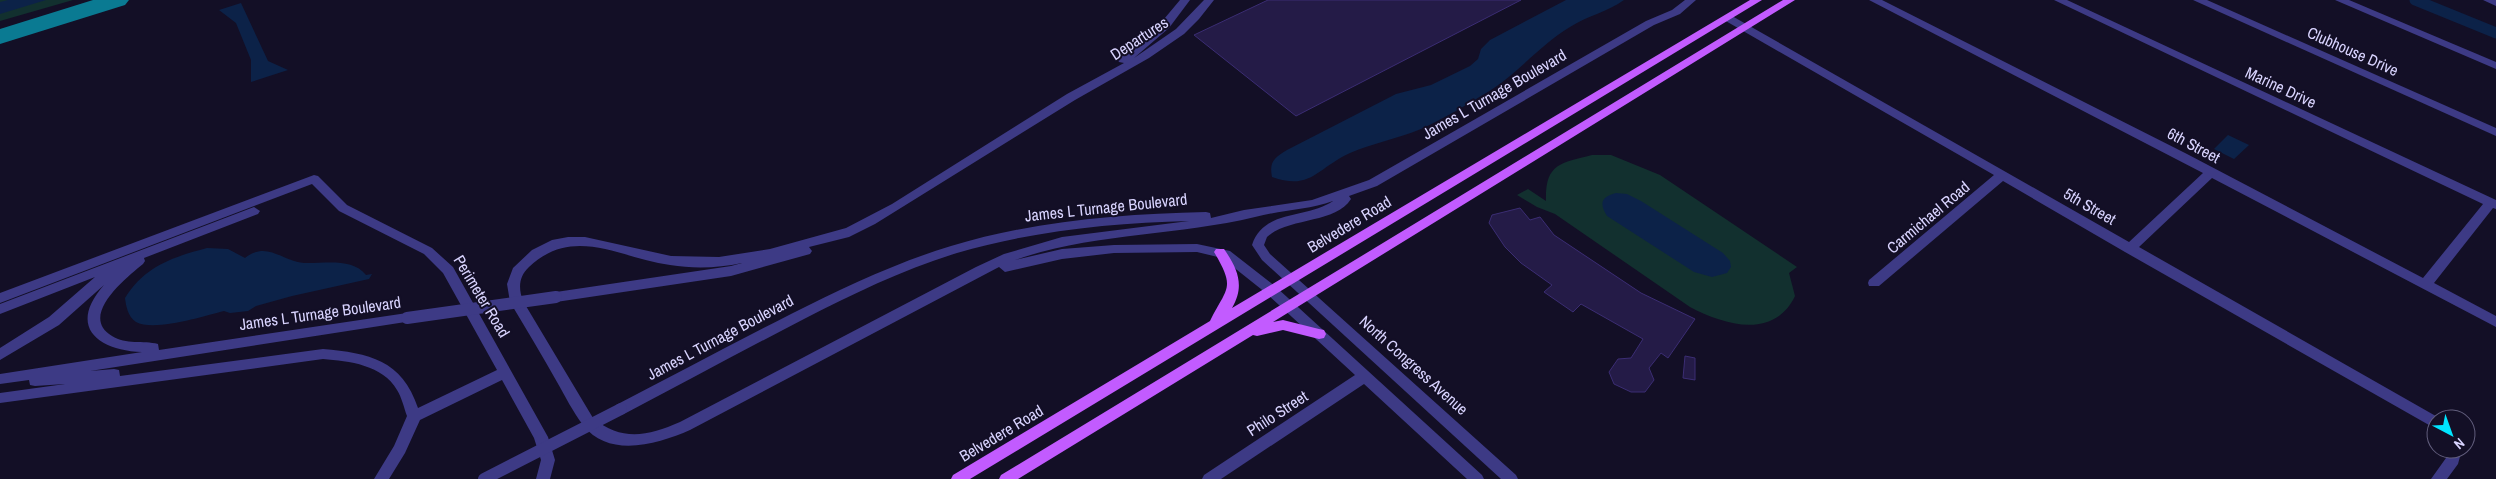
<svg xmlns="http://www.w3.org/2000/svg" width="2496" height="479" viewBox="0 0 2496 479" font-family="'Archivo Narrow',sans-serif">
	<rect width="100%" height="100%" fill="#130f26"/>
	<g fill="#12302f">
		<polygon points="0,0 73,0 0,21"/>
		<path d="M1592,155H1611L1660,175L1797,267L1789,273L1795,296C1774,340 1724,325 1690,307L1555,214L1537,207L1517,195L1528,189L1546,201C1545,164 1560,163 1592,155Z"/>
	</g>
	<g fill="#0c2248">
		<polygon points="8,0 46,0 0,14 0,2"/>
		<path d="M1566,0H1624C1607,12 1587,16 1570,27C1540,45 1519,72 1491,90C1468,104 1445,118 1421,129C1397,139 1373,143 1350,153C1317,168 1311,191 1272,177C1269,162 1274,158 1287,150L1396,94L1431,85L1470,66L1478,59L1481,49L1490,40Z"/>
		<polygon points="241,3 268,61 288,70 251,82 251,60 236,23 219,10"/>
		<polygon points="2228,135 2249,145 2234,159 2214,149"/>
		<path d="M1616,193L1627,194L1641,201L1723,253L1730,261L1731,267L1727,273L1712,277L1694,272L1607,216C1599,203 1601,197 1616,193Z"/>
		<path d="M207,248L228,249L245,258C267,240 283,262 304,263C323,264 352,257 366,275L372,274L369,279L292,296L256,306L248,311L230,313L224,311C204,316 154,332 136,322C128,317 126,306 125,298C145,266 173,257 207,248Z"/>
	</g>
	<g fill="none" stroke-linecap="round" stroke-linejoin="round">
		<polyline stroke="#0c2248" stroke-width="11" points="2415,0 2496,33"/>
		<polygon fill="#0a7a92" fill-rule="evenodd" points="93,0 129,0 125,5 0,44 0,29"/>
	</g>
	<g fill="#241b47" stroke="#3b2d73">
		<polygon points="1268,0 1521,0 1296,116 1194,35"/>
		<polygon points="1520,208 1530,220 1540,217 1554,235 1641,293 1695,319 1668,358 1661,353 1649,368 1654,380 1645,392 1631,392 1614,384 1609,372 1618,359 1631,358 1643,339 1581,304 1573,312 1544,292 1552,285 1521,263 1505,247 1489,223 1492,215"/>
		<polygon points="1685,356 1695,358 1695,380 1683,378"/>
	</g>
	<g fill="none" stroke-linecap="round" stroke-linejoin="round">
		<g fill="#3d3a85" fill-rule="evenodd">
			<path d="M1180,0H1190L1169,28L1134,58L1176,29L1204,0H1214L1199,19L1184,34L1149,58L1075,100L875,224L849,237L809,247L812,251L810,254L731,276L556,302L551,300L549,297L551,294L556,292L731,266L742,263C719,268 694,269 670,265C619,258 574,225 529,267C519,276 518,288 523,301L593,418C622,442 648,436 680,422L976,267L1004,254L1062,237L1189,221C1111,223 1032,231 957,253C904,269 853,294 804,319C744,350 685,382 626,413L621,415L616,413L614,409L616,405C674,375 732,344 791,314C843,288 895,263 951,246C1034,221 1120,214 1206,212L1210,213L1211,218L1244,210L1312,200L1369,180L1646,21L1672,10L1685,0H1696L1680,14L1654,25L1377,186L1349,196L1351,199C1335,224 1289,217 1267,237L1264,245L1270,254L1516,475L1518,479H1501L1262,260L1252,245C1263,209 1307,219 1333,201C1308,210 1281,210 1255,217C1176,236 1092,233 1015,260L1062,249L1114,245L1197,244L1230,251L1276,287L1482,475L1484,479H1467L1364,384L1221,479H1202L1204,475L1355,375L1266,293L1222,258L1197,252L1114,253L1062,259L1005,272L999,267L690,430C658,444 609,459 583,425C573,412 565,396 557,382C542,355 526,329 510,302L507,284L513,268L532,250L552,240L568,237H585L671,256L719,257L770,249L846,228L892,204L1067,94L1124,63L1119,62L1118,60L1119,58L1154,31Z"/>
			<polygon points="1869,0 1882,0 2187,154 2423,278 2483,204 2054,0 2067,0 2496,200 2496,209 2493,208 2434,283 2496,316 2496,327 2212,178 2139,247 2441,419 2436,419 2436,429 2125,252 2003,181 1879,286 1869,286 1868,283 1869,280 1994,175 1724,20 1724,16 1732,16 2129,242 2203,173"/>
			<polygon points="2193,0 2207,0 2496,128 2496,136"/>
			<polygon points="2335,0 2349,0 2496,62 2496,69"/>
			<polygon points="2483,0 2496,0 2496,6"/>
			<path d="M314,175L318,176L347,205L432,248L453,267L548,437L555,460L550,479H536L541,460L534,438L502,380L420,420L405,453L389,479H374L394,446L407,416C404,408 402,398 397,390C383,365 349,361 323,359L0,403V393L65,384L35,386L30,385L29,380L0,384V374L142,352C98,350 67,327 104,285L59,325L0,360V348L49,317L95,277L0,314V304L254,207L260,211L258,214L144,258L145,261L143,264C127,277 78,316 112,336C126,345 143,340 158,344L159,350L407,313L412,315L414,318L412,321L90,371L114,369L119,370L120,376L323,349C369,353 402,360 418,408L497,370L443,273L424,254L339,211L312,184L0,303V293Z"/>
			<polygon points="2448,449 2462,449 2458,464 2447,479 2431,479 2446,458"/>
		</g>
		<g fill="#c25bff" fill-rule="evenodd">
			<path d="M1750,0H1762L970,479H951L953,475L1210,321C1227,287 1236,289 1214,252L1216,249H1224C1238,269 1245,286 1232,308Z"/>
			<polygon points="1783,0 1795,0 1273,322 1283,320 1319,329 1324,330 1326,334 1324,338 1319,339 1283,330 1257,336 1253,335 1018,479 999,479 1001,475"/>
		</g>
		<g stroke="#3d3a85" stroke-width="12">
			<polyline points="407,318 556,297"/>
			<polyline points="484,479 621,409"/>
		</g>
	</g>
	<g text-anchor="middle" stroke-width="4" stroke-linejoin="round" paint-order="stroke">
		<g font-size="16" fill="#d9d4ff" stroke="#130f26">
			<text transform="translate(1139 38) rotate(-33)" y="6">Departures</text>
			<text transform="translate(2353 51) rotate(24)" y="6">Clubhouse Drive</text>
			<text transform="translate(2281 87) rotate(25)" y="6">Marine Drive</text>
			<text transform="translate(1494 94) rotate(-30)" y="6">James L Turnage Boulevard</text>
			<text transform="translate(2194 145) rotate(28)" y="6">6th Street</text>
			<text transform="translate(2090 206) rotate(30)" y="6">5th Street</text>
			<text transform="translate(1106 207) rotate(-6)" y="6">James L Turnage Boulevard</text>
			<text transform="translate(1928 217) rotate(-40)" y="6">Carmichael Road</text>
			<text transform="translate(1349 224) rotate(-31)" y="6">Belvedere Road</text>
			<text transform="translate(482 296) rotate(59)" y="6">Perimeter Road</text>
			<text transform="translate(320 313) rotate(-8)" y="6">James L Turnage Boulevard</text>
			<text transform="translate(720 337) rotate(-28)" y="6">James L Turnage Boulevard</text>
			<text transform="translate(1414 365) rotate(42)" y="6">North Congress Avenue</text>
			<text transform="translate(1277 413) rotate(-33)" y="6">Philo Street</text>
			<text transform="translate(1001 433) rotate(-31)" y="6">Belvedere Road</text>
		</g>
	</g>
	<g transform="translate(2451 434) rotate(139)"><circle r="24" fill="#130f26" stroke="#625e7d"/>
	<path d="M0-4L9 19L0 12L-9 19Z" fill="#00e5ff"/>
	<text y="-8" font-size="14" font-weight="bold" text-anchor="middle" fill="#d9d4ff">N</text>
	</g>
</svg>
